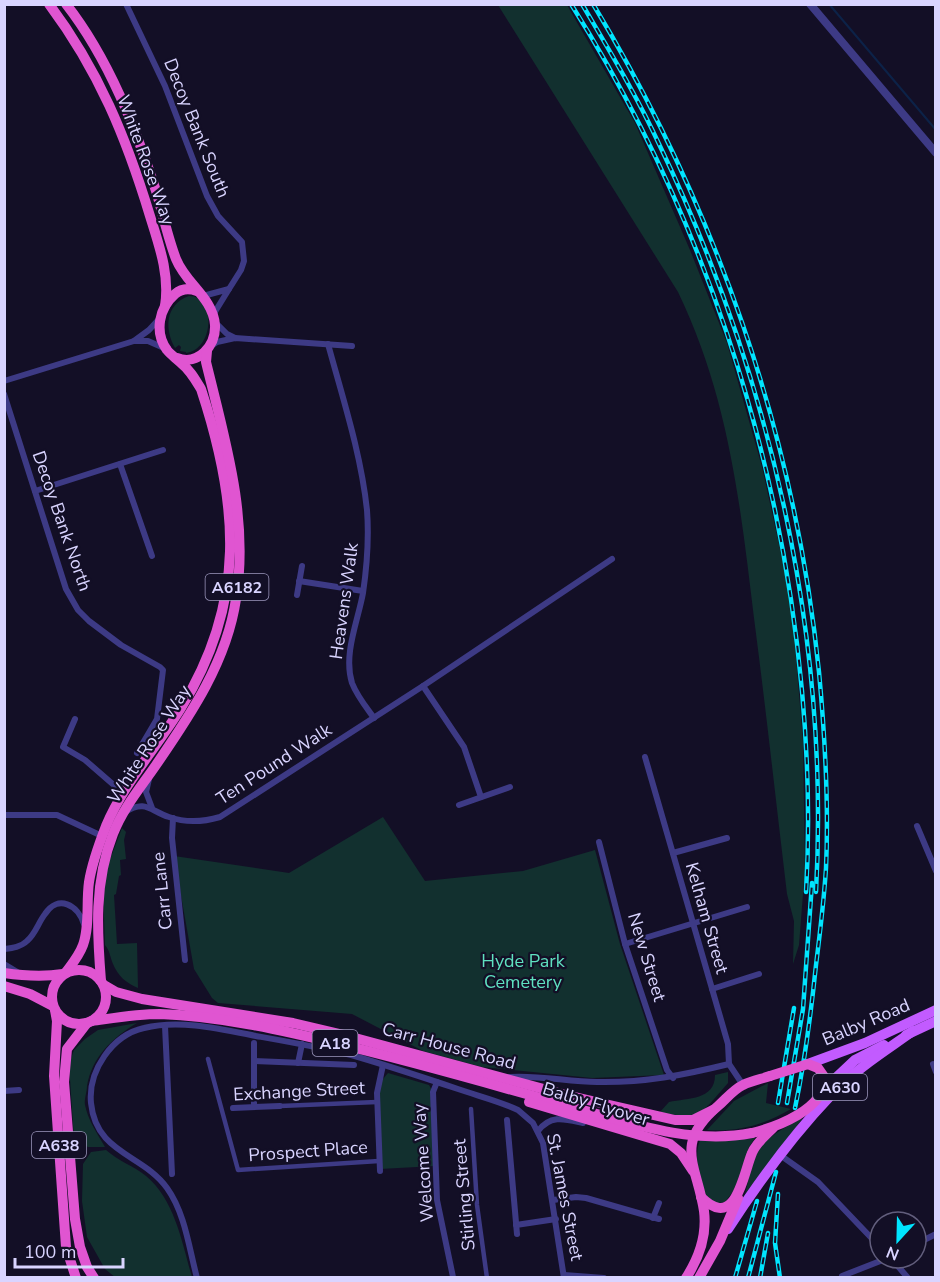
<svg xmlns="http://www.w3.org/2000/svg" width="940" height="1282" viewBox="0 0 940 1282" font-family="'Nunito Sans',sans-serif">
	<rect width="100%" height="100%" fill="#130f26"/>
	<g fill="#12302f">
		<path d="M498,5H567L635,123L690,250L727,343L762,467L784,567L794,634L803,742L805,868L799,945L793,964L794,921L787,894C776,802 766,710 754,618C740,503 729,398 678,292Z"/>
		<path d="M189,296C216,296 215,349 186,353V352L180,351L181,347L179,345L175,348C165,330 164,305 189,296Z"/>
		<polygon points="383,817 425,881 523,871 595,850 620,944 664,1075 592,1078 482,1067 423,1051 352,1014 218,1003 212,998 194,969 174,856 289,873"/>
		<path d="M122,828L126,832L124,840L126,859L120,860L121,875L119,876L116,894L114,895L117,944L137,943L138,988C126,983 118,976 113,964C110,957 110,951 105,945L103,888L109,862Z"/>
		<path d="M137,1023C112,1038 92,1057 87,1086C87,1092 84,1099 85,1105C88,1120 97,1133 105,1147H88L74,1139L69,1064L74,1050L85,1039L98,1030Z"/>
		<path d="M728,1072V1083C702,1112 701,1122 660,1112L669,1102C688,1098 715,1100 715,1075Z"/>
		<polygon points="388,1073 429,1085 433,1092 435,1166 380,1169 378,1085"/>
		<path d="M768,1083L766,1103L791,1109C764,1125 738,1132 707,1130L734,1101Z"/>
		<path d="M801,1118L802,1119L745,1194C749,1180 751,1160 759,1149C769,1135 787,1127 801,1118Z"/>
		<path d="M755,1138L749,1147L737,1186L725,1202L717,1203C713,1201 708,1198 705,1194C698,1180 694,1155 700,1140L725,1141Z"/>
		<path d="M106,1150C118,1161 134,1166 146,1176C175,1200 182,1243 192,1277H115L105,1269L87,1237L82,1201L83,1164L91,1152Z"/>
	</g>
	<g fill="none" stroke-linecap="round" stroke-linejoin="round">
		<polyline stroke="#0c2248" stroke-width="2" points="829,4 936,130"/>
		<g stroke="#3d3a85" stroke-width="4.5">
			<polyline points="208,1059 238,1170 379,1161"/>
			<polyline points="280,1106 377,1102"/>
			<polyline points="471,1109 477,1205 487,1278"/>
		</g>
		<g stroke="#3d3a85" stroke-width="6">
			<polyline points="126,4 165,86 207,196 218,216 242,242 244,261 241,270 229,289"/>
			<polyline points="203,296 229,289 213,315"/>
			<polyline points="215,322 227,334 235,338"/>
			<polyline points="134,341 148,341 164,348"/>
			<path d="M328,344C343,399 361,454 367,510C369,537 367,566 363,593C358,621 343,654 352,683C357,696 366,707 374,718"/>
			<polyline points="211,346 217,342 235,338 352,346"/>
			<polyline points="4,381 134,341 149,330 160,318"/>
			<polyline points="4,394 66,589 78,610 89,621 121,645 160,667 163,670 157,719 137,753"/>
			<polyline points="120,464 152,556"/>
			<polyline points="35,491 163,450"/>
			<polyline points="299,581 363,591"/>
			<polyline points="297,595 302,566"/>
			<polyline points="423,686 464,747 481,797"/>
			<polyline points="75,719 63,747 85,760 123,793"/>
			<polyline points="645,757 728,1044 729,1064 743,1085"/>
			<polyline points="149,779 146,792 152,808"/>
			<polyline points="459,805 510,787"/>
			<path d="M125,812C146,799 150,811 169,817C186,823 203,822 220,817L423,686L612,559"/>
			<polyline points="4,815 57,815 102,836"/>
			<polyline points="173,818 172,838 185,960"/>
			<polyline points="917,826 936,871"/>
			<polyline points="599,842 625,944 667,1070 673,1078"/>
			<polyline points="673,853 727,838"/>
			<polyline points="625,944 747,907"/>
			<path d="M4,949C12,948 21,947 27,941C36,933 38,923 45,914C58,894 78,905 84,924"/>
			<polyline points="4,964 19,973"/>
			<polyline points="712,989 759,974"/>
			<polyline points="165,1026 172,1174"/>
			<polyline points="254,1043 254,1107"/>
			<polyline points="254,1061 354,1065"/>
			<polyline points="298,1063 302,1044"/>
			<polyline points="933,1064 936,1072"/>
			<path d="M510,1077C540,1075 568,1082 597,1082C644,1083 684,1075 729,1064"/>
			<polyline points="437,1082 433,1092 437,1200 453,1277"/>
			<polyline points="4,1091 19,1090"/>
			<polyline points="233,1108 280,1106"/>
			<polyline points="507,1120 517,1234"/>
			<path d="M538,1131C551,1114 565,1119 583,1123"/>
			<polyline points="780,1155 818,1182 880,1247"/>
			<polyline points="380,1171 377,1093 383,1065"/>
			<polyline points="553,1200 576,1197 586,1198 659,1219"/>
			<polyline points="653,1218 659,1203"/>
			<polyline points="516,1225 556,1219"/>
			<polyline points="916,1244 936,1234"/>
			<polyline points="891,1258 908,1278"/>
			<polyline points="564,1275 604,1278"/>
			<polyline points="842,1276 888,1258"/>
			<path d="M197,1278C189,1248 185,1213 167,1188C143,1154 96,1154 91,1103C88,1071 112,1035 144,1028C180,1019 221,1029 256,1036C290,1042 325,1048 358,1057C392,1067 425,1078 458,1089C478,1096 499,1101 518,1110L533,1123L543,1143L564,1278"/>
		</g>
		<polyline stroke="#3d3a85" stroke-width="8" points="810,4 936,153"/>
		<g stroke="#c25bff" stroke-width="10">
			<polyline points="906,1035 936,1021"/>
			<polyline points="808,1064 865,1043 936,1010"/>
			<polyline points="822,1091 855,1060 884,1045"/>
			<path d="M728,1229C759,1181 793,1135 832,1094C856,1069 885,1051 913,1031"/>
		</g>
		<g stroke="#e055d1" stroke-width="10">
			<path d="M49,4C99,71 126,137 150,216C159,245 170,275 165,306"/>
			<path d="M66,4C109,59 136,129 157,194C163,215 168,238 176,259C186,284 213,298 215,325C216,346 198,366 177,358"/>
			<circle cx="79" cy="997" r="27"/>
			<path d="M66,972C72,964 79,956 83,945C90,926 86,903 89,882C92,863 99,844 106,826C124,783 157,747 181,708C247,601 239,504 201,389C195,379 190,370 181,363C176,358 171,355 167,350C154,332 159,308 175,294C182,288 189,288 197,291"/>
			<path d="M4,973C25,976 43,977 63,974"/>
			<path d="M101,981C97,931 94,882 113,834C123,808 141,787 156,765C191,714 227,661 236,599C249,518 225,440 206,362L207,351"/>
			<polyline points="104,985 116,992 142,999 293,1023 344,1035 566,1095 675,1120 693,1120 713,1110"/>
			<polyline points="4,986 30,994 53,1006"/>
			<polyline points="55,1010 57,1021 54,1076 66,1247 76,1278"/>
			<path d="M92,1021C114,1018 137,1014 160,1014C220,1016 281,1030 339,1044C418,1063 495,1085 572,1107"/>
			<polyline points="87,1023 67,1049 64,1082 75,1219 80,1247 87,1267 94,1278"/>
			<polyline points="529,1102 670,1144 681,1153 693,1171"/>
			<path d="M752,1133C777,1127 825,1109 825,1078L818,1068L808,1064"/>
			<path d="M701,1197C736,1232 743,1174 752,1153C756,1143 765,1136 773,1128"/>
			<path d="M686,1278C699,1258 707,1235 704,1211C697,1165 673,1144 718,1106C726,1099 734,1089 743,1085C751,1081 761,1079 770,1076"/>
			<polyline points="699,1278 720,1241 738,1198"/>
		</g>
		<defs>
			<g id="rail">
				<path d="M571,4C701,210 780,448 802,691C808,757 810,825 806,892"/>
				<path d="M582,4C609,50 637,96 659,144C770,375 830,635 816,892"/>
				<path d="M593,4C716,208 795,435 819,672C825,737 829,802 826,868C824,900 820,933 816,965C811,1013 805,1061 795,1108"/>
				<polyline points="778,1103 794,1008"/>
				<polyline points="787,1103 803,1009 812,883"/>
				<polyline points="778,1194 775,1243 780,1278"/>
				<polyline points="735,1278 757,1201"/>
				<polyline points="748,1278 776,1172"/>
				<polyline points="760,1278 768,1233"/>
			</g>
		</defs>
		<use href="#rail" stroke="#00e5ff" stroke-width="4.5"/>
		<use href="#rail" stroke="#130f26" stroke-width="2" stroke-dasharray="7" stroke-linecap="butt"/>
		<g stroke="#e055d1" stroke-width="10">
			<polyline points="770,1076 808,1064"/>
			<path d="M572,1107C630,1123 692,1145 752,1133"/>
		</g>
	</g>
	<g text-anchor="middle" stroke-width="4.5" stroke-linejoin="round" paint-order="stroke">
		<g fill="#130f26" stroke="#9e99be" stroke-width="1.5">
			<rect x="205.5" y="574" width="63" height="26" rx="4.5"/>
			<rect x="312.5" y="1030" width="45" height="26" rx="4.5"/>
			<rect x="813" y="1074" width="54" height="26" rx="4.5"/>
			<rect x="32" y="1132" width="54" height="26" rx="4.5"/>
		</g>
		<g font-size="16" font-weight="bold" fill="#d9d4ff">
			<text x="237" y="593">A6182</text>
			<text x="335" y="1049">A18</text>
			<text x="840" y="1093">A630</text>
			<text x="59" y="1151">A638</text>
		</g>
		<g font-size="18" fill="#d9d4ff" stroke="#130f26">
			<text transform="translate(197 128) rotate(68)" y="6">Decoy Bank South</text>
			<text transform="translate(146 160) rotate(70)" y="6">White Rose Way</text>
			<text transform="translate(62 521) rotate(71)" y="6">Decoy Bank North</text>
			<text transform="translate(344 601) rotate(-82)" y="6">Heavens Walk</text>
			<text transform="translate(149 744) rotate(-57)" y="6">White Rose Way</text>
			<text transform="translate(274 764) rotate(-33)" y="6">Ten Pound Walk</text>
			<text transform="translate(162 891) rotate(-96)" y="6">Carr Lane</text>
			<text transform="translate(707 918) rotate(74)" y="6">Kelham Street</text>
			<text transform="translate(647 957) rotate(73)" y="6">New Street</text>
			<text transform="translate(866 1022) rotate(-23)" y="6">Balby Road</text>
			<text transform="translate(449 1046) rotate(15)" y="6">Carr House Road</text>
			<text transform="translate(299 1091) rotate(-3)" y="6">Exchange Street</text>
			<text transform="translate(596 1104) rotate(17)" y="6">Balby Flyover</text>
			<text transform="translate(308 1151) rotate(-4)" y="6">Prospect Place</text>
			<text transform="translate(423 1163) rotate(-94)" y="6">Welcome Way</text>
			<text transform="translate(464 1195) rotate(-95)" y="6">Stirling Street</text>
			<text transform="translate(565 1197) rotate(79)" y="6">St. James Street</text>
		</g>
		<g font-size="18" fill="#5fe0c0" stroke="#130f26">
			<text x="523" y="967">Hyde Park<tspan x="523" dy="21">Cemetery</tspan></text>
		</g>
	</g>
	<rect width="940" height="1282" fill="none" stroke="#d9d4ff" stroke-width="12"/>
	<g transform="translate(898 1240) rotate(202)"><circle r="28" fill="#130f26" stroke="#625e7d" stroke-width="1.5"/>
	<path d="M0-4.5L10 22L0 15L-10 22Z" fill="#00e5ff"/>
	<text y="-9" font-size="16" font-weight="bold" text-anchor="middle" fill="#d9d4ff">N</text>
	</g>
	<path d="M15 1258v9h108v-9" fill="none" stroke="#d9d4ff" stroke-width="3"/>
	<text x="24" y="1258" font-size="18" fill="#d9d4ff" stroke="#130f26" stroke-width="4.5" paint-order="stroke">100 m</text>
</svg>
